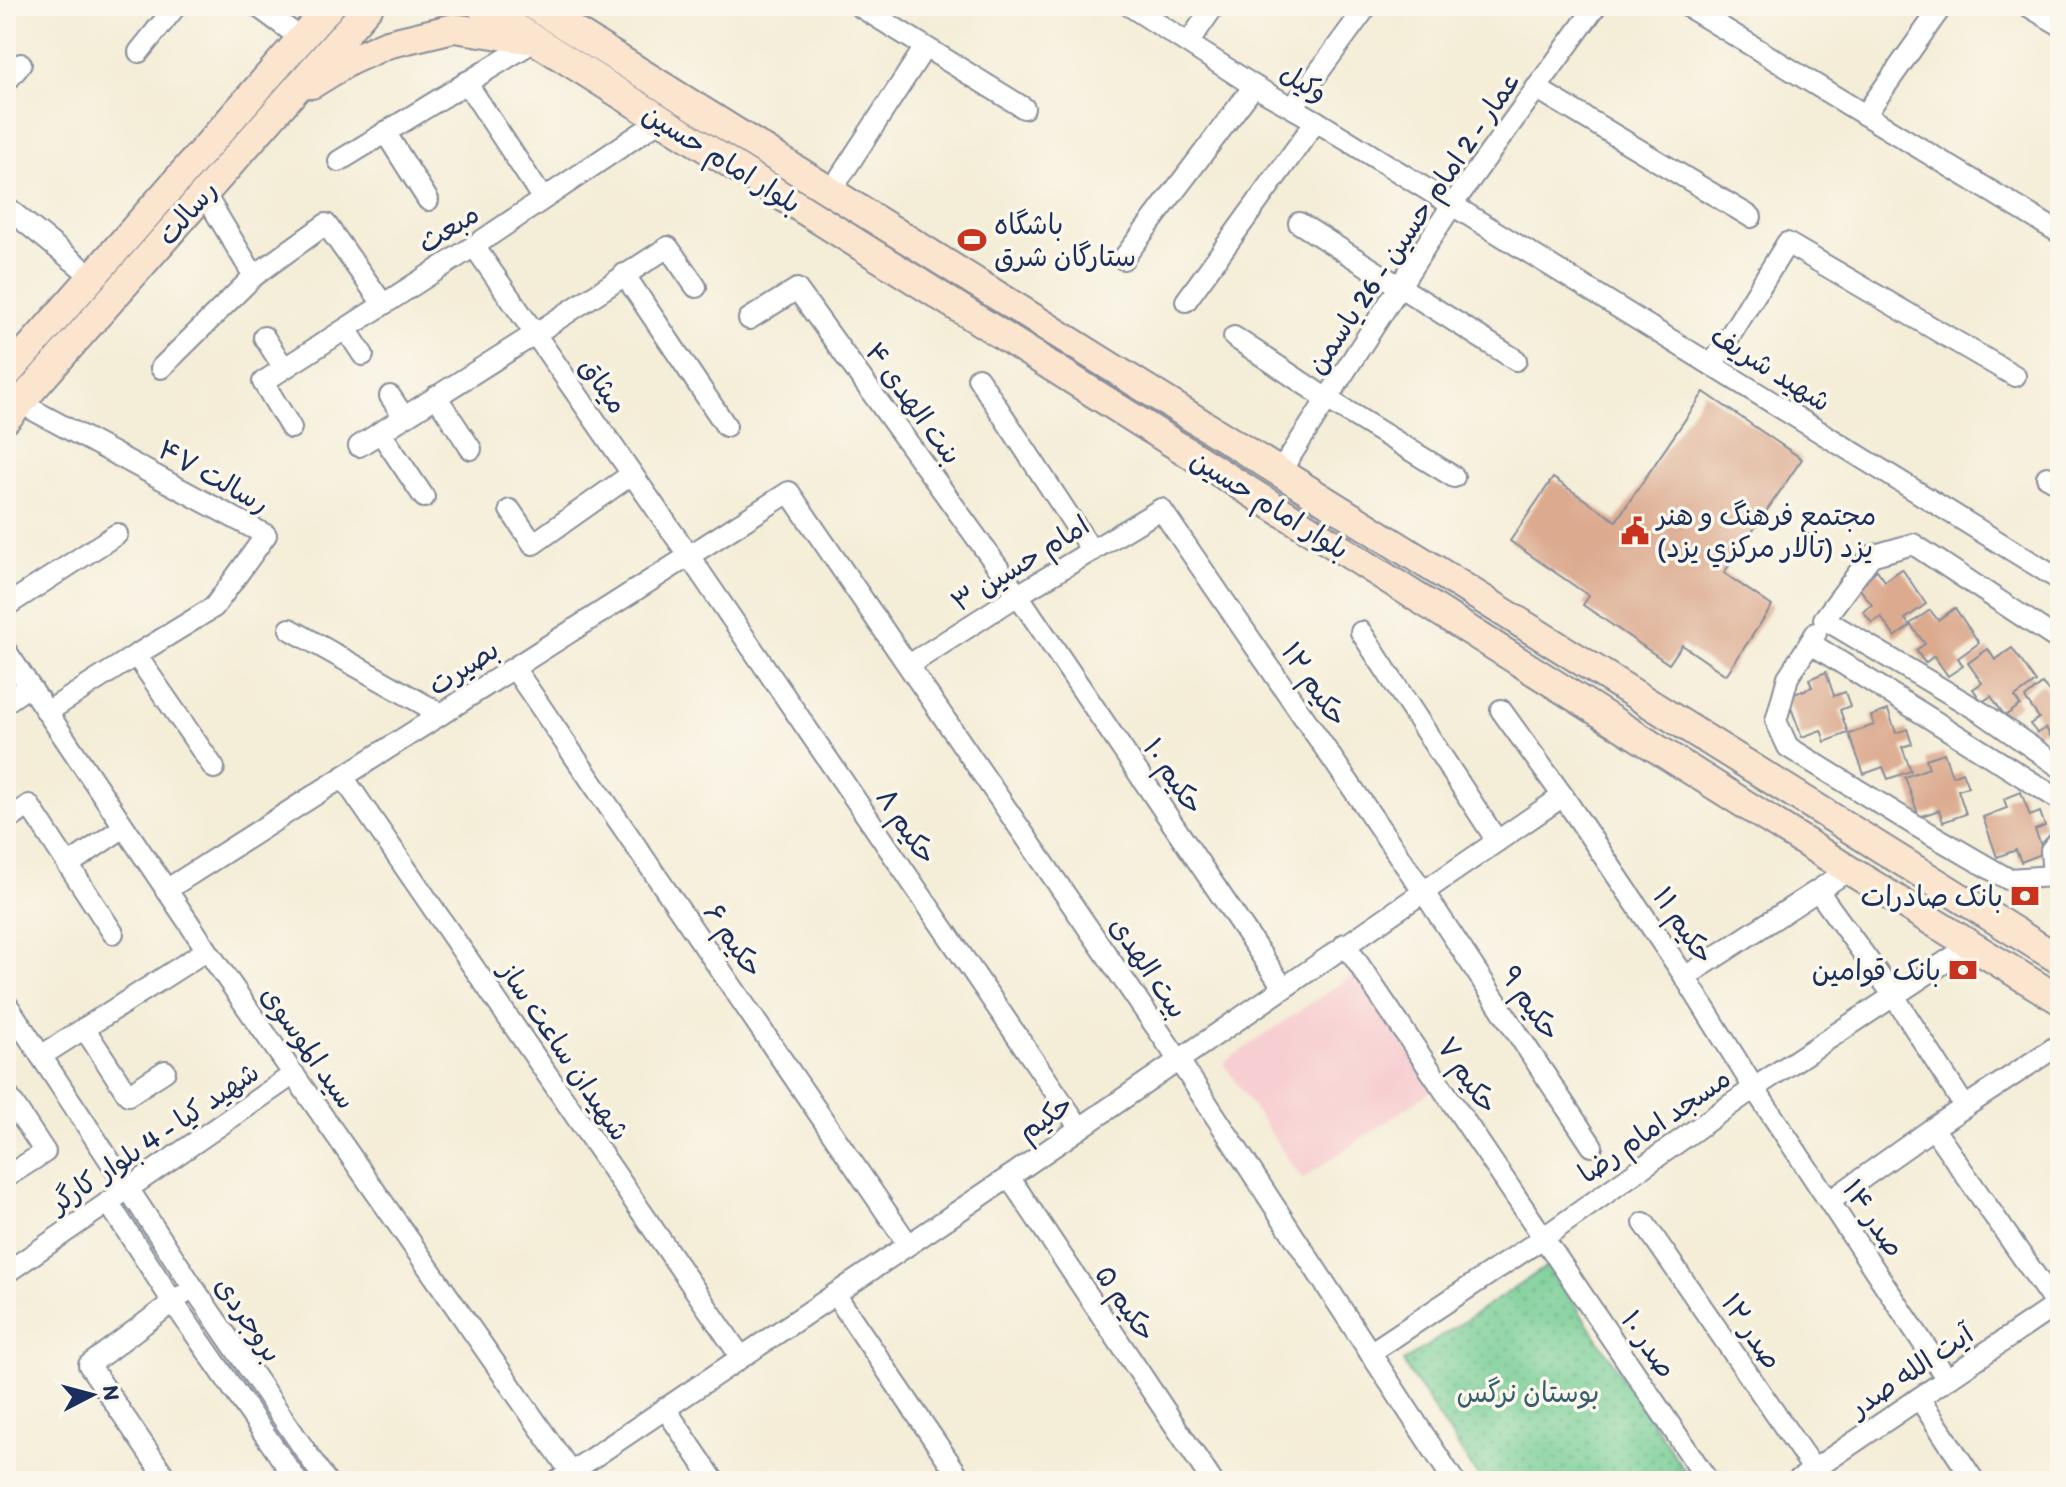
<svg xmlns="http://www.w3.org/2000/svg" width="2066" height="1487" viewBox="0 0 2066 1487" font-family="Itim,'Playpen Sans Arabic',sans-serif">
	<defs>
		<pattern id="park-dots" width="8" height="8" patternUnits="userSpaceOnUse" patternTransform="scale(2)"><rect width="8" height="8" fill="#72cc93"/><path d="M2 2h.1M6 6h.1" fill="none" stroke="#5da67b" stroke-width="1.8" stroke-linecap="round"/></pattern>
	</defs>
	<rect width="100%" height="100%" fill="#fbf7ec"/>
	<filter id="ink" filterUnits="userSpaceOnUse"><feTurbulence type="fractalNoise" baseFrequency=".0125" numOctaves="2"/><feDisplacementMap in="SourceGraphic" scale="16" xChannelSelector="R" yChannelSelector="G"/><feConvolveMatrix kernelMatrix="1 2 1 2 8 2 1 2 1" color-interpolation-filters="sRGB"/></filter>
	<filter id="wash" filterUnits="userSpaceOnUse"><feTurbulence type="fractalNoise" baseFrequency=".006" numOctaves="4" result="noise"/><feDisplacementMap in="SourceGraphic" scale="32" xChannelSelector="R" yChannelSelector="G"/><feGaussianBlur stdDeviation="1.8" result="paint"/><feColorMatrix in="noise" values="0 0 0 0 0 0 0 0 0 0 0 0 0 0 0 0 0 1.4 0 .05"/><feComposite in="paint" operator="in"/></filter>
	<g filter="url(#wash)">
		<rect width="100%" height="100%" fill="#f4edd7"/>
		<polygon fill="#f7cfd2" points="1355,973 1434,1089 1302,1179 1223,1063"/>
		<polygon fill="url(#park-dots)" stroke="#467e78" stroke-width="2" points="1549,1265 1691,1481 1481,1481 1409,1372 1403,1362"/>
		<g id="blocks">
			<g fill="#dcaa8f">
				<polygon points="1704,392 1802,459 1724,573 1772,606 1726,675 1682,645 1669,664 1583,605 1589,596 1510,541 1553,478 1616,521"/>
				<polygon points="1902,569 1926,604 1905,619 1910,626 1895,637 1881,617 1872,623 1863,611 1872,605 1857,585 1877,570 1885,581"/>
				<polygon points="1955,608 1979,643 1958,658 1963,666 1948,676 1934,656 1925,663 1916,650 1925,644 1910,624 1930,610 1938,620"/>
				<polygon points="2012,648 2036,682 2015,697 2020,705 2005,716 1991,696 1982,702 1973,689 1982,683 1968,663 1988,649 1995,660"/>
				<polygon points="1826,672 1834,696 1845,692 1850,706 1840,710 1848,733 1825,742 1821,730 1802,737 1787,697 1812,687 1809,679"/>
				<polygon points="2042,684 2050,693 2060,684 2060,753 2046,728 2037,733 2030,724 2039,718 2025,698"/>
				<polygon points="1888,710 1896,733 1907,729 1912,744 1902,747 1911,771 1888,779 1883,767 1864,774 1849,734 1874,725 1871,716"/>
				<polygon points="1944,753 1952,776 1962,772 1968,787 1958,790 1966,814 1943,822 1939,810 1919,817 1905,777 1929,768 1926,759"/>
				<polygon points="2021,792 2030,816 2040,812 2045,826 2035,830 2044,853 2021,862 2016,850 1997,857 1983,817 2007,808 2004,799"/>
			</g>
		</g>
	</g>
	<g filter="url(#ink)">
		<use href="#blocks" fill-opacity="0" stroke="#888e9a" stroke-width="2"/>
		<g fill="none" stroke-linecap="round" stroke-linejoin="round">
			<defs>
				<g id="street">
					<polyline points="257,6 302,39"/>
					<polyline points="859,6 1024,108"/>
					<polyline points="1130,6 1254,86 1316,121 2060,580"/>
					<polyline points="1687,6 1865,115"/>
					<polyline points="1942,6 1865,115 2060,233"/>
					<polyline points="2028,6 2060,25"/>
					<polyline points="1189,42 1214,6"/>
					<polyline points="139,52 176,6"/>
					<polyline points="6,82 21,64"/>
					<polyline points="466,82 543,199"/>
					<polyline points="1536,88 1751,217"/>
					<polyline points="1293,107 1367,6"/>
					<polyline points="385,132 428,200"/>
					<polyline points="339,161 536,40"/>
					<polyline points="831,191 925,47"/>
					<polyline points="204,193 254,276"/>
					<polyline points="6,207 93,277"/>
					<polyline points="1299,223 1516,360"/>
					<polyline points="474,246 689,556 1079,1127"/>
					<polyline points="1123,259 1254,86"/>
					<polyline points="624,274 726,426"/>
					<polyline points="1186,301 1316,121"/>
					<polyline points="749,319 797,289 1018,595 1283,987"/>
					<polyline points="346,329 363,355"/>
					<polyline points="264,337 284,368"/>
					<polyline points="1234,337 1327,399 1454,477"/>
					<polyline points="1712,365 1787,243 2015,376"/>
					<polyline points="161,368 254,276 326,224 383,304"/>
					<polyline points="978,378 1092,551"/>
					<polyline points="390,396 404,417"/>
					<polyline points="436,396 471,449"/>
					<polyline points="20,403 266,535 214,607 136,655"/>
					<polyline points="291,428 263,382 474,246 662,119"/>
					<polyline points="380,432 424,497"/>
					<polyline points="359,446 535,334 668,247 696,287"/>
					<polyline points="1280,472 1452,205 1596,6"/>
					<polyline points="2047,477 2060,484"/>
					<polyline points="510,510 533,544 632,474"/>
					<polyline points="6,606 117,534"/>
					<polyline points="290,629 441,714"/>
					<polyline points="1361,632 1497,841"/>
					<polyline points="1816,633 1810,643 2060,800"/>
					<polyline points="2060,641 1913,544 1871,556 1824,619 1984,714 2060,767"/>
					<polyline points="1810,643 1788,677 1776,721 1788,747 1915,825 2008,879 2053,876"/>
					<polyline points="6,651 207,950 577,1481"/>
					<polyline points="909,665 1018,595 1161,509 1423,891 1592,1146"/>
					<polyline points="514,668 908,1244"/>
					<polyline points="6,702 29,686"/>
					<polyline points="1501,710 1563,796 1685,977 1754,1088 1947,1379"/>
					<polyline points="47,712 136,655 214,768"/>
					<polyline points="343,777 741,1357"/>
					<polyline points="6,822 29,805 113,933"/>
					<polyline points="2060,840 2051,850 2053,876 2060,883"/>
					<polyline points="68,865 124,827"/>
					<polyline points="166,890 789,492 1178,1059 1454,1481"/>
					<polyline points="1818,891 1894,996 1965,1107"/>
					<polyline points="1345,944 1708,1481"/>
					<polyline points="1685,977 1849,870"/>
					<polyline points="6,1003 193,1287 326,1481"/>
					<polyline points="84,1028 128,1095 165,1071"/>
					<polyline points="41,1056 207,950"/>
					<polyline points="6,1093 45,1152 6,1177"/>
					<polyline points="1933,1128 2060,1311"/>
					<polyline points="1009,1177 1212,1481"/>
					<polyline points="1830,1201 1933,1128 2060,1044"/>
					<polyline points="108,1202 173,1302 297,1481"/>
					<polyline points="1644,1223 1814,1470"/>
					<polyline points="6,1273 294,1074"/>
					<polyline points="835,1294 962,1481"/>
					<polyline points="1370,1353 1543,1238 1754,1088 1971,945"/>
					<polyline points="1919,1398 1974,1481"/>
					<polyline points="665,1408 714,1481"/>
					<polyline points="168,1481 89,1365 181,1296"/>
					<polyline points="558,1481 1009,1177 1563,796"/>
					<polyline points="1797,1481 2056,1305"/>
				</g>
				<g id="secondary">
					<polyline points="481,6 1849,870 2060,1000"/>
					<polyline points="534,6 2060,960"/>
					<polyline points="312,84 349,61 387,44 454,28 526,39"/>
					<polyline points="6,375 330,6"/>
					<polyline points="6,419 369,6"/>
				</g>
			</defs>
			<use href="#street" stroke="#888e9a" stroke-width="24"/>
			<use href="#secondary" stroke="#888e9a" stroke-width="32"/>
			<use href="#street" stroke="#fff" stroke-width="20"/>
			<use href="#secondary" stroke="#fce5cf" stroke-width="28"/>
		</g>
	</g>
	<defs>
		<symbol id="stadium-bare" viewBox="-9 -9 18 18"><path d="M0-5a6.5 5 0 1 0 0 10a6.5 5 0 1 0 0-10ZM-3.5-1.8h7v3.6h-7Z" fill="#c8321e" stroke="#fbf7ec" stroke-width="2.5" paint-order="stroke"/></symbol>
		<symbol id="civic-bare" viewBox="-9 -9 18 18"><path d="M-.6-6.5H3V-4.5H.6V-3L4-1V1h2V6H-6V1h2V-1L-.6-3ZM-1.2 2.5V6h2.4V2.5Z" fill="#c8321e" stroke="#fbf7ec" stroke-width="2.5" paint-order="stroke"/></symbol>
		<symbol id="bank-bare" viewBox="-9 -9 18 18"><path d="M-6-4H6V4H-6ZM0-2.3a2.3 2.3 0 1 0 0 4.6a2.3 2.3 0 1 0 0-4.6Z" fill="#c8321e" stroke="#fbf7ec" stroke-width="2.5" paint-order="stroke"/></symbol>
	</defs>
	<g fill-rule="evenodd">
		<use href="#stadium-bare" x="952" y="220" width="40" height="40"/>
		<use href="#civic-bare" x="1615" y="511" width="40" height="40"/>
		<use href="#bank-bare" x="2005" y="876" width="40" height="40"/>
		<use href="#bank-bare" x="1943" y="950" width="40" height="40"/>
	</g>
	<g text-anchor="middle" stroke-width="7" stroke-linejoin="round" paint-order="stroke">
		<g font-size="28" fill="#1b2f5e" stroke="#fbf7ec">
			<text transform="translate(1304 82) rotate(30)" y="10">وکیل</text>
			<text transform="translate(722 158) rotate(32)" y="10">بلوار امام حسین</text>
			<text transform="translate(187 212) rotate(-49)" y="10">رسالت</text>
			<text transform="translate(1413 222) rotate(-56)" y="10">عمار - 2 امام حسین - 26 یاسمن</text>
			<text transform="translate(448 228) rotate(-33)" y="10">مبعث</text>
			<text transform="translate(1771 368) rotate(32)" y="10">شهید شریف</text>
			<text transform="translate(604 385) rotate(55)" y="10">میثاق</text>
			<text transform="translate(914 403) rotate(54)" y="10">بنت الهدی ۴</text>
			<text transform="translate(214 476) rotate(29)" y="10">رسالت ۴۷</text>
			<text transform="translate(1270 504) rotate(32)" y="10">بلوار امام حسین</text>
			<text transform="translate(1020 563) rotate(-32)" y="10">امام حسین ۳</text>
			<text transform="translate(463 667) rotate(-33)" y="10">بصیرت</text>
			<text transform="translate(1315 684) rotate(56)" y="10">حکیم ۱۲</text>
			<text transform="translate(1174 776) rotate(56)" y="10">حکیم ۱۰</text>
			<text transform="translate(907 826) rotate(56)" y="10">حکیم ۸</text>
			<text transform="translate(1684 925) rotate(56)" y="10">حکیم ۱۱</text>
			<text transform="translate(734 940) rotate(56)" y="10">حکیم ۶</text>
			<text transform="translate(1149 967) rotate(56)" y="10">بیت الهدی</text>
			<text transform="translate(1531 1003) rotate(56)" y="10">حکیم ۹</text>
			<text transform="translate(309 1047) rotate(55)" y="10">سید الموسوی</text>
			<text transform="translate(565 1051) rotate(56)" y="10">شهیدان ساعت ساز</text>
			<text transform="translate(1468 1075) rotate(56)" y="10">حکیم ۷</text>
			<text transform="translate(1045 1117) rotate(-35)" y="10">حکیم</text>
			<text transform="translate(1654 1125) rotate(-35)" y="10">مسجد امام رضا</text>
			<text transform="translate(154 1137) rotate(-34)" y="10">شهید کیا - 4 بلوار کارگر</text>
			<text transform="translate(1874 1218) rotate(56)" y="10">صدر ۱۴</text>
			<text transform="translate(1126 1303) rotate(56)" y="10">حکیم ۵</text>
			<text transform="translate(249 1319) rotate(56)" y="10">بروجردی</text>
			<text transform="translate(1752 1331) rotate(56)" y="10">صدر ۱۲</text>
			<text transform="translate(1649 1344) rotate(56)" y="10">صدر ۱۰</text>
			<text transform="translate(1911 1370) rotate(-34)" y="10">آیت الله صدر</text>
		</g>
		<g font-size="28" fill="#1b2f5e" stroke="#fbf7ec" text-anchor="start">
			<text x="994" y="234">باشگاه<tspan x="994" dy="32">ستارگان شرق</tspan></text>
			<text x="1657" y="525">مجتمع فرهنگ و هنر<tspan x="1657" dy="32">یزد (تالار مركزي یزد)</tspan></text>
			<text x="2003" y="906" text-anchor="end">بانک صادرات</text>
			<text x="1941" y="980" text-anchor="end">بانک قوامین</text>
		</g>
		<g font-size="28" fill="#355e6e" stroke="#fbf7ec">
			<text x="1528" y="1402">بوستان نرگس</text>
		</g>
	</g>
	<rect width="2066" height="1487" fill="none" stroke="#fbf7ec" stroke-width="32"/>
	<g transform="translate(92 1395) rotate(84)" stroke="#fbf7ec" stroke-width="6" paint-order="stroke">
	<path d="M0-6L14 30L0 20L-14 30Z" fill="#1b2f5e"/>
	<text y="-12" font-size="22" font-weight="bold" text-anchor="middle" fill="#1b2f5e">N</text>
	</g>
</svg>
